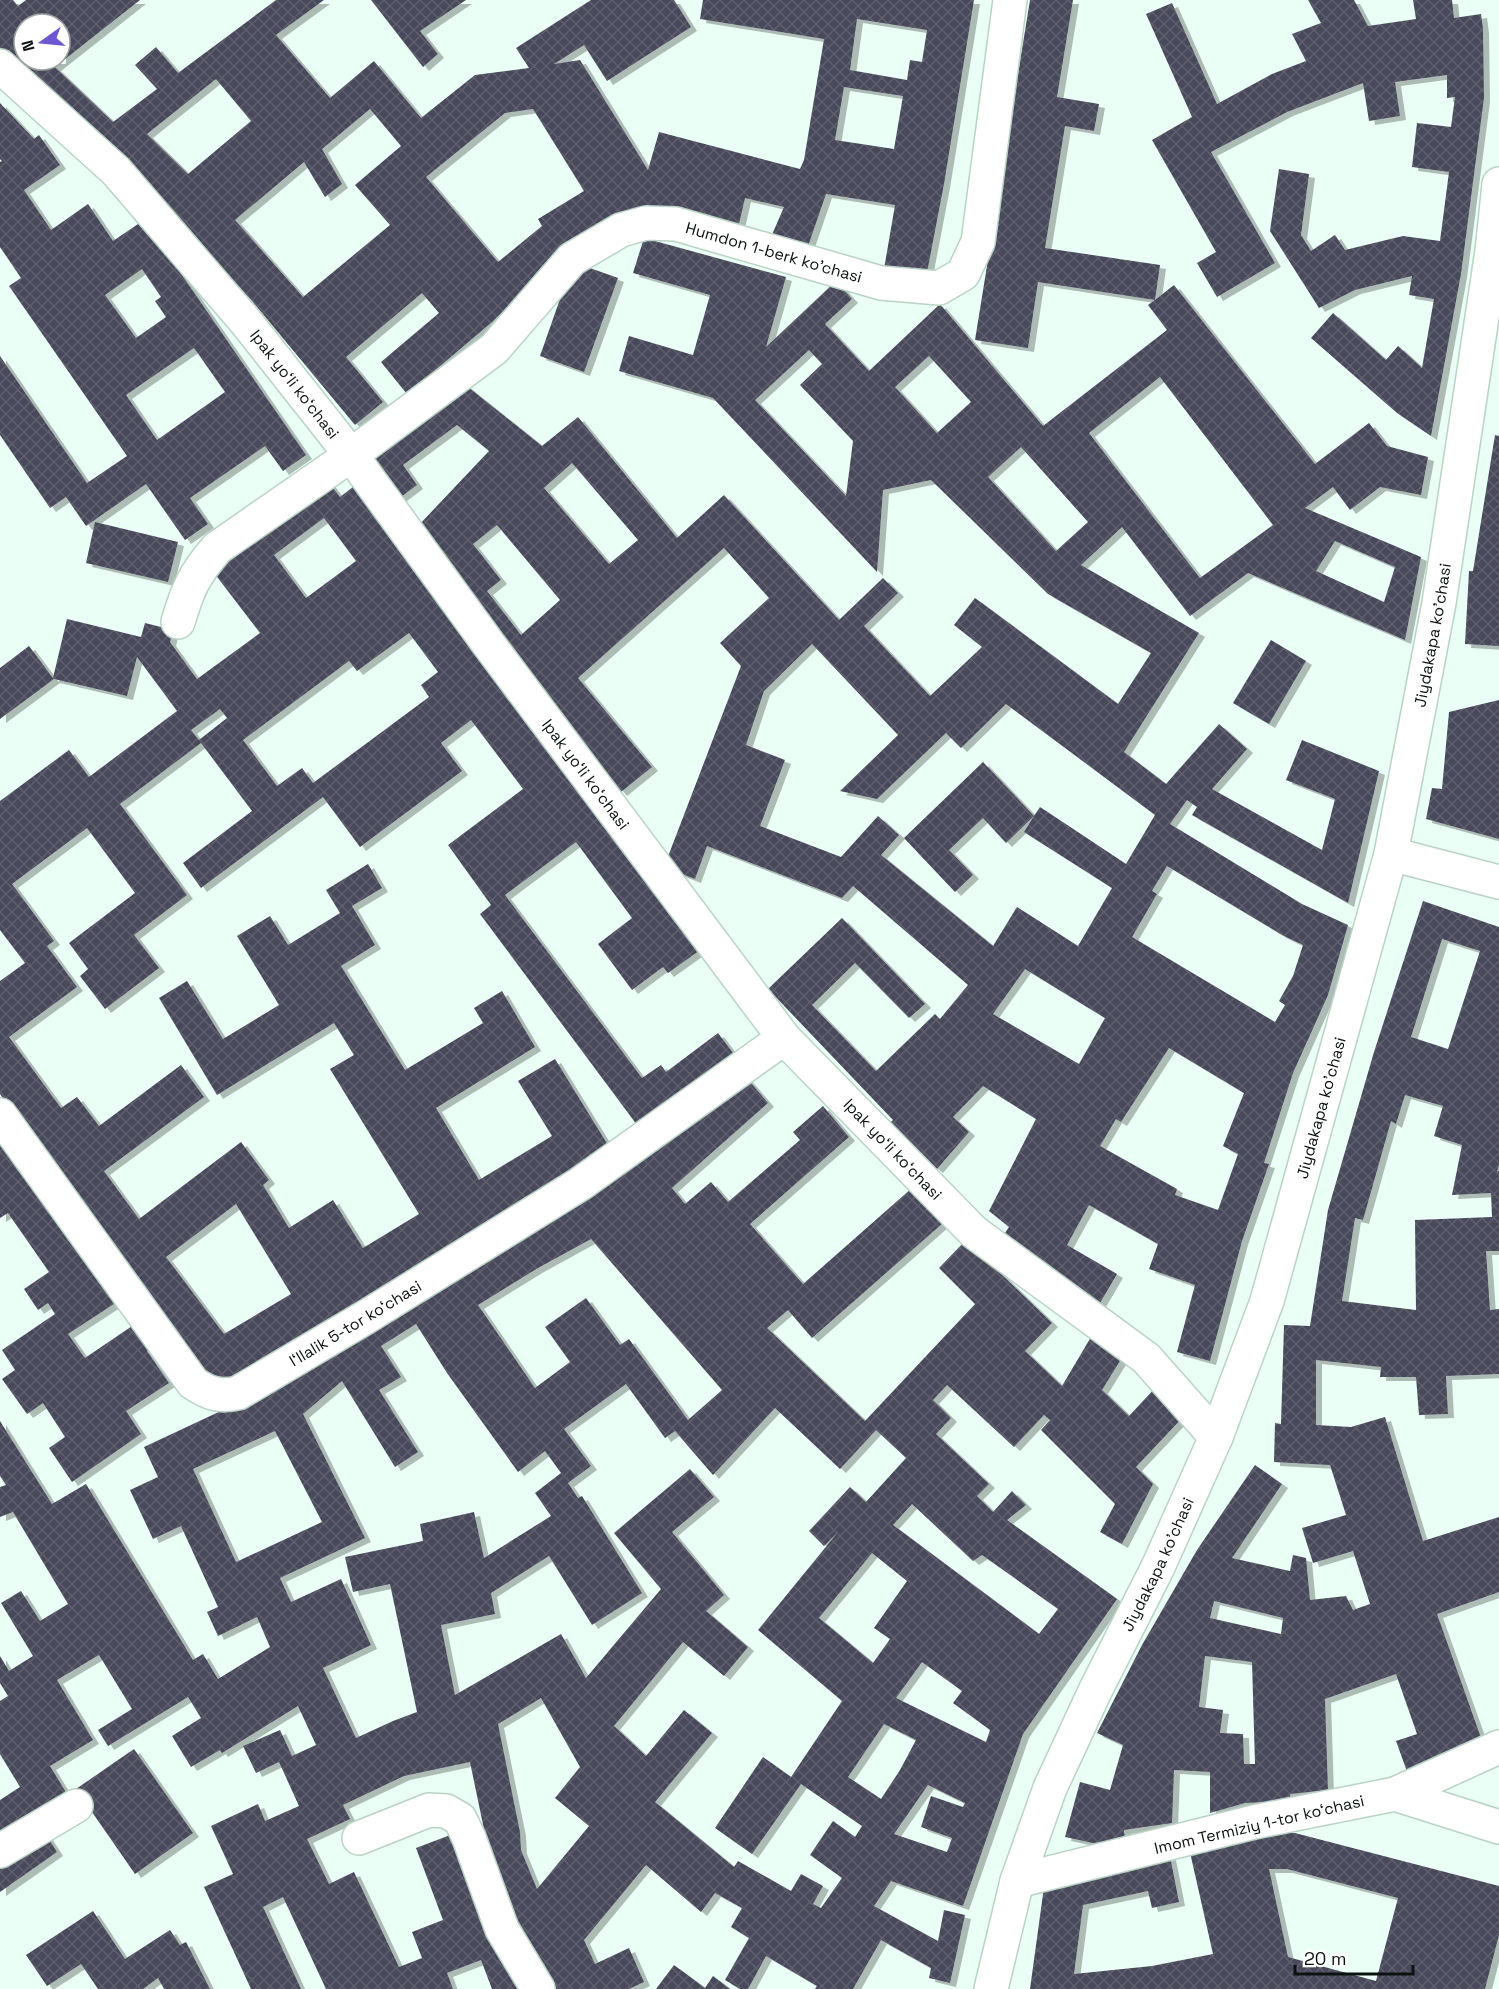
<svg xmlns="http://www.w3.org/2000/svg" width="1499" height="1989" viewBox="0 0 1499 1989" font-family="'Space Grotesk',sans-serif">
	<defs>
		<pattern id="building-cross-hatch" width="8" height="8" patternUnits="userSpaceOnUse" patternTransform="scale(1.5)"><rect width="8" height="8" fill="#4a495c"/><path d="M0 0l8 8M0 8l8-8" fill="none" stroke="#605f6e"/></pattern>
		<filter id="shadow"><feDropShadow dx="6" dy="4" stdDeviation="0" flood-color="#0004"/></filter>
	</defs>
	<rect width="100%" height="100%" fill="#eafff5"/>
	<g fill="url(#building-cross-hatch)" fill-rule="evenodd" filter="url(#shadow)">
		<path d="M0,0H13L18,6L26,0H140L55,67L113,122L157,89L135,65L156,47L178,73L276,0H324L276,35L330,98L374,61L421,118L475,75L529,68L516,48L591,0H674L691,27L607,81L584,45L554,64L580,60L648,170L659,132L800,169L804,160L824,39L700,19L703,0H974L944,184L925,283L883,275L895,205L826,194L806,252L771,237L784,207L745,198L739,224L713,217L637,207L561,255L492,322L407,394L381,362L439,313L422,293L346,357L383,402L355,425L252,301L181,224L0,56ZM857,19L927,30L922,62L910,60L907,80L850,70ZM24,24H60V60H24ZM216,79L251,121L188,174L147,134ZM844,87L903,96L894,149L835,140ZM370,109L401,146L355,185L390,225L303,297L235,220L304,162L325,197L342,184L322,149ZM533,109L584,191L538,219L542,226L498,262L426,177L505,113Z"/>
		<polygon points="371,0 466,0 420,31 438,54 423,67"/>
		<path d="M1030,0H1073L1057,97L1099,104L1094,131L1065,126L1045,248L1160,265L1155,300L1174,285L1315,464L1369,423L1387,446L1428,457L1421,495L1380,487L1350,510L1333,487L1305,508L1421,557L1405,640L1248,573L1190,616L1122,527L1081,565L1199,633L1124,752L1166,784L1219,724L1247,749L1212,789L1322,850L1335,799L1286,780L1302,740L1379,771L1348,903L1192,815L1197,807L1187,800L1170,824L1302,904L1348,925L1328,995L1293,1073L1264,1163L1269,1164L1242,1241L1210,1361L1177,1352L1195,1285L1149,1269L1158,1244L1089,1205L1067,1245L1117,1274L1100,1303L1001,1239L1009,1227L989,1211L1036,1119L983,1086L953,1117L969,1132L937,1169L885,1127L893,1120L768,989L842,918L925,1004L909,1018L855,963L812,1005L876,1071L935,1014L940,1019L968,985L853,886L842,898L707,846L695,879L664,867L741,666L720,643L769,598L724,548L578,678L652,767L621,792L523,672L429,553L437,544L418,526L489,451L457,425L403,465L417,485L393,503L357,455L458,379L542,446L578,417L677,538L724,495L839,620L883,578L898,593L864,626L930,696L982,647L954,625L975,598L1118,704L1151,653L1048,594L931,480L883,490L877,572L713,398L619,371L629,336L693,355L710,295L633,273L644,238L786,277L766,347L836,281L852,299L825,324L869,371L940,304L1043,426L1167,330L1148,305L1155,300L1038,282L1028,348L975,340ZM809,350L822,364L800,385L853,441L846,496L755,400ZM929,356L971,402L937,433L895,387ZM1160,377L1273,525L1200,578L1089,433ZM1021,447L1088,522L1056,551L988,477ZM572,463L638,540L609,564L544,488ZM497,525L560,600L521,635L487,591L501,580L473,544ZM1335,541L1395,567L1384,602L1316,571ZM812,644L898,735L840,791L877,799L946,733L961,748L1006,704L1155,815L1126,864L1040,807L1034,816L983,762L904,838L955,892L973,875L949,850L983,818L1006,843L1034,816L1024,832L1112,888L1078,946L1017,907L993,946L881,855L899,835L878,816L841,857L760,826L785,760L746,745L764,691ZM1167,866L1284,936L1303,945L1293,976L1279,1001L1285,1005L1275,1022L1132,937L1157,894L1152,891ZM1025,969L1105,1018L1079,1064L993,1014ZM1169,1048L1244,1093L1223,1146L1238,1154L1218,1210L1175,1195L1177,1189L1100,1146L1116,1119L1121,1122Z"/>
		<polygon points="1308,0 1354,0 1368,26 1416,19 1413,0 1452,0 1454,18 1481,14 1483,29 1484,98 1461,274 1431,436 1397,413 1311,338 1333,313 1386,360 1398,346 1422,368 1434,299 1409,295 1412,276 1355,290 1319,308 1270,231 1279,169 1309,174 1301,235 1311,251 1335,235 1345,250 1403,236 1440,241 1449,172 1412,167 1417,123 1451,127 1455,97 1447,98 1447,75 1395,82 1400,116 1369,121 1363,83 1287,112 1211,152 1275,263 1217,297 1197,263 1216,252 1152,140 1192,117 1146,14 1172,3 1217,104 1272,74 1306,61 1292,34 1321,23"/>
		<path d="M0,103L34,139L39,135L60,165L24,190L51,230L88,204L113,241L144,220L306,455L283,471L265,446L190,498L208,524L185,540L146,484L86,526L66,497L50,508L0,435V356L87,483L127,456L9,286L21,278L0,247V162L2,161L0,159ZM142,269L161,297L155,301L166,317L136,338L105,295ZM194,348L225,392L157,440L126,395Z"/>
		<polygon points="573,262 618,278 584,372 540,356"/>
		<polygon points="1495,435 1499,436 1499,646 1465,644 1469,571 1473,571"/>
		<path d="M328,481L340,497L358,483L703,948L668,973L663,967L632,990L598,944L632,918L576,842L505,895L642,1078L661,1065L666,1072L718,1033L739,1061L643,1133L480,914L491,905L448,845L523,789L471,720L441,743L462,771L360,847L323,797L201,888L183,863L252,811L201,743L120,804L187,895L134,935L159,968L105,1009L80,976L88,969L69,943L135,893L87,828L12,884L54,941L47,946L77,987L9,1037L61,1108L77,1097L99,1126L181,1065L204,1097L104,1171L139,1219L241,1142L269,1180L263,1185L289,1228L333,1200L363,1248L419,1214L330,1069L354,1055L334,1023L217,1095L159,998L187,981L223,1039L279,1005L237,936L270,916L288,945L340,913L326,890L368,864L382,888L352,906L375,945L341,966L405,1070L483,1023L474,1008L502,991L535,1047L436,1108L479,1180L552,1136L518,1081L555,1059L611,1150L217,1391L0,1094V981L25,963L0,930V801L69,750L89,777L177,711L137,657L127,696L54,679L0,719V668L29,646L53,678L67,619L141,637L145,623L173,630L170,642L197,679L260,633L211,569ZM324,518L356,561L306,598L274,555ZM409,633L438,672L421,685L429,697L313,783L302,768L277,786L243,740L349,661L357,671ZM220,709L227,718L199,740L191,730ZM236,1204L291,1294L224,1334L166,1257Z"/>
		<polygon points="95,522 178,542 168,582 86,563"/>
		<polygon points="1271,640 1306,661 1269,724 1233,703"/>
		<polygon points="1499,700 1499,839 1426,819 1432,788 1442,789 1449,712"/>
		<path d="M1423,901L1499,927V1165L1497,1172L1499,1171V1251H1486L1490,1310L1499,1309V1374L1446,1376L1448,1414L1419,1415L1416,1377H1380L1381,1367L1316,1360V1425L1351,1427L1385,1417L1423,1541L1499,1517V1592L1437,1614L1485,1749L1409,1777L1396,1741L1417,1734L1396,1674L1325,1699L1328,1790L1290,1794L1291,1801L1245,1803L1210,1813V1772L1174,1770L1172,1823L1124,1830L1125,1840L1093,1843L1065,1837L1080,1782L1110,1790L1123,1745L1097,1733L1142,1645L1197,1550L1255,1465L1282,1484L1232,1558L1290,1571L1293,1555L1306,1558L1310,1600L1346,1596L1353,1610L1370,1604L1353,1551L1313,1563L1302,1528L1346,1515L1330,1465L1274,1462L1275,1423L1281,1424L1284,1325L1310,1326L1328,1210L1374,1052ZM1442,939L1480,951L1448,1049L1411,1037ZM1405,1095L1443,1106L1434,1136L1462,1145L1452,1195L1491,1193L1492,1217L1415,1220L1416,1310L1342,1301L1355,1218L1363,1220L1391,1121L1396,1124ZM1214,1601L1283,1618L1281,1634L1210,1618ZM1205,1656L1252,1662L1255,1764H1244L1243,1734L1220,1733L1223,1710L1199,1707Z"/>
		<path d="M745,1076L768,1103L672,1188L685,1204L711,1182L728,1202L800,1140L793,1132L823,1106L849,1137L750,1224L803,1284L912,1188L943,1223L812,1338L788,1310L767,1328L865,1421L975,1304L939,1268L966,1240L1052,1323L1025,1351L1062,1386L1091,1337L1123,1356L1102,1390L1129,1416L1155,1388L1184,1416L1136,1467L1153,1484L1122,1544L1100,1532L1115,1504L1041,1430L1050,1420L1044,1415L1014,1447L947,1385L933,1400L951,1418L936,1434L989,1484L977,1496L993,1512L1012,1491L1026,1505L1007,1520L1117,1599L1023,1734L963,1906L891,1881L874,1906L938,1941L944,1910L965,1915L950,1983L929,1978L931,1968L881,1940L853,1989H815L817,1986L766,1956L748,1989H740L725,1980L749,1938L731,1927L742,1908L715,1893L701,1912L646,1865L584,1940L595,1964L629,1948L644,1982L629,1989H549L516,1946L486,1839L470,1762L404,1776L343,1805L350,1819L307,1839L329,1884L354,1872L399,1967L422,1958L412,1932L443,1920L416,1848L453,1834L525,1989H492L481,1960L447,1973L453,1989H326L283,1897L263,1907L301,1989H251L204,1887L233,1874L211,1826L258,1804L265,1821L299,1806L279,1762L256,1773L243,1746L280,1730L292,1756L316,1745L298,1706L222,1753L220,1750L191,1767L172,1736L201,1718L188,1697L108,1746L98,1730L132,1709L99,1655L57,1680L93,1740L50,1766L70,1799L0,1841V1800L20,1787L0,1754V1701L8,1696L0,1683V1656L9,1671L33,1656L1,1603L21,1591L40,1621L68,1604L13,1512L0,1517V1487L6,1485L0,1476V1421L52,1504L86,1484L193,1660L203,1654L218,1679L270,1647L257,1617L218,1636L207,1612L218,1607L181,1526L153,1539L130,1490L158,1477L144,1447L257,1394ZM591,1239L722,1390L688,1420L629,1339L620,1345L586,1298L545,1327L570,1362L535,1388L478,1305L538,1268ZM416,1324L447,1373L518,1472L545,1451L561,1473L535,1493L551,1516L484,1558L474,1512L420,1524L423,1541L345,1557L353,1592L390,1584L417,1712L393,1721L356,1738L323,1668L371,1645L341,1579L291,1602L280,1578L365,1538L303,1414L342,1381L395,1467L418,1452L379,1390L401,1377L381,1346ZM626,1384L665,1438L675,1431L713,1475L775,1408L840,1469L876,1430L906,1458L866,1502L850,1487L809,1531L824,1546L838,1532L758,1630L842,1701L791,1777L763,1757L715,1828L752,1854L801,1784L862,1826L855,1837L833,1821L810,1855L842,1878L821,1908L813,1904L823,1886L801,1874L791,1891L738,1861L734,1867L655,1802L712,1733L684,1710L646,1756L614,1726L683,1642L724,1676L748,1647L706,1611L724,1595L672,1532L714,1497L690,1469L614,1533L661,1589L586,1678L561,1634L455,1695L441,1625L495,1614L491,1593L549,1556L592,1625L642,1593L582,1496L578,1498L568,1483L591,1466L564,1429ZM275,1431L322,1522L236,1562L193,1469ZM912,1504L973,1561L982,1555L1058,1609L1039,1634L893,1525ZM872,1553L907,1581L874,1628L890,1639L873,1663L819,1618ZM922,1662L962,1691L953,1703L990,1730L986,1742L896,1698ZM541,1698L580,1767L555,1798L589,1826L537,1889L521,1850L520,1832L498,1724ZM884,1724L916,1740L900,1770L881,1799L848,1777ZM928,1785L965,1803L963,1807L931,1796L921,1827L952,1838L947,1852L894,1834Z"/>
		<polygon points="0,1130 117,1302 68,1334 85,1358 138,1322 154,1346 147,1351 169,1383 126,1411 141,1434 72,1482 49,1448 65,1437 43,1403 27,1414 2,1379 15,1370 2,1350 55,1314 48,1303 38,1310 24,1289 49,1272 8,1213 0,1218"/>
		<polygon points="134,1749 193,1833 135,1874 76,1789"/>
		<polygon points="43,1830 57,1852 0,1892 0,1860"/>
		<path d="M1261,1832L1295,1833L1499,1886V1935L1485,1989H1030L1044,1887L1170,1856L1179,1902L1152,1908L1148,1891L1083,1905L1074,1974L1152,1966L1213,1954L1189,1848ZM1269,1869H1287L1398,1898L1376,1981L1288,1957Z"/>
		<polygon points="93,1911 125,1959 170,1930 180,1945 186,1942 210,1989 164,1989 158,1978 143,1989 98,1989 81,1964 47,1986 26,1955"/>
		<polygon points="674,1965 705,1988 713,1976 730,1989 656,1989"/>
	</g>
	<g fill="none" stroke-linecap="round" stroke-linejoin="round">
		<defs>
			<g id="minor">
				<polyline points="0,66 116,171 246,322 351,455 490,646 784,1038 974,1232 1146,1358 1216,1437"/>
				<path d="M178,622C188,588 194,575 217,548L351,455L494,349L572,259L621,230L646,223L676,224L881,283L939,288L963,274L978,242L1010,0"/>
				<polyline points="1391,854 1499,882"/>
				<path d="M0,1115L193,1383C209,1394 220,1397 238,1393L366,1317L580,1184L784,1038"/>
				<polyline points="1395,1794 1499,1747"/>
				<polyline points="359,1838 429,1810 446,1811 460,1819 469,1838 502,1929 538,1989"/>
				<polyline points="0,1851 76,1806"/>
				<polyline points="1017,1881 1254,1822 1395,1794 1499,1827"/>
			</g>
			<g id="tertiary">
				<path id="s1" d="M991,1989L1017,1881L1050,1788L1096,1689L1158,1567L1216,1437L1267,1301L1391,854L1439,603L1492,251L1499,184"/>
			</g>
		</defs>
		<use href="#minor" stroke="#b9d3c6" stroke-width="36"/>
		<use href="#tertiary" stroke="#b9d3c6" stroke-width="36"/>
		<use href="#minor" stroke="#fff" stroke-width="33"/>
		<use href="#tertiary" stroke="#fff" stroke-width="33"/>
	</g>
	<g text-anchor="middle" stroke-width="6" stroke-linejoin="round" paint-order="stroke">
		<g font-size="16" fill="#0a130f" stroke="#fff">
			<text transform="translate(774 252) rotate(16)" y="6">Humdon 1-berk koʼchasi</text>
			<text transform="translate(295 384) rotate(52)" y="6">Ipak yoʻli koʻchasi</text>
			<text dy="6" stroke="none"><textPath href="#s1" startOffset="1430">Jiydakapa ko'chasi</textPath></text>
			<text transform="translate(586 774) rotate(53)" y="6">Ipak yoʻli koʻchasi</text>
			<text dy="6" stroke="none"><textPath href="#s1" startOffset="944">Jiydakapa ko'chasi</textPath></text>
			<text transform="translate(893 1149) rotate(46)" y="6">Ipak yoʻli koʻchasi</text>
			<text transform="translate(355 1323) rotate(-31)" y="6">Iʻllalik 5-tor koʻchasi</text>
			<text dy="6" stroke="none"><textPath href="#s1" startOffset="458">Jiydakapa ko'chasi</textPath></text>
			<text transform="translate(1259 1824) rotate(-13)" y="6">Imom Termiziy 1-tor koʻchasi</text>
		</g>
	</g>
	<g transform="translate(42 42) rotate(255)"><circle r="28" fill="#ffffff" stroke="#9da19f" stroke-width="1.5"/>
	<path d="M0-4.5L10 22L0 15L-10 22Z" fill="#6e56d0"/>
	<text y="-9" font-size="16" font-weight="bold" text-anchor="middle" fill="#0a130f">N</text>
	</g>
	<path d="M1295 1965v9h118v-9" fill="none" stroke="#0a130f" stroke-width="3"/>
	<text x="1304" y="1965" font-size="18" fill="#0a130f" stroke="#ffffff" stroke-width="4.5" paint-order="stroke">20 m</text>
</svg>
